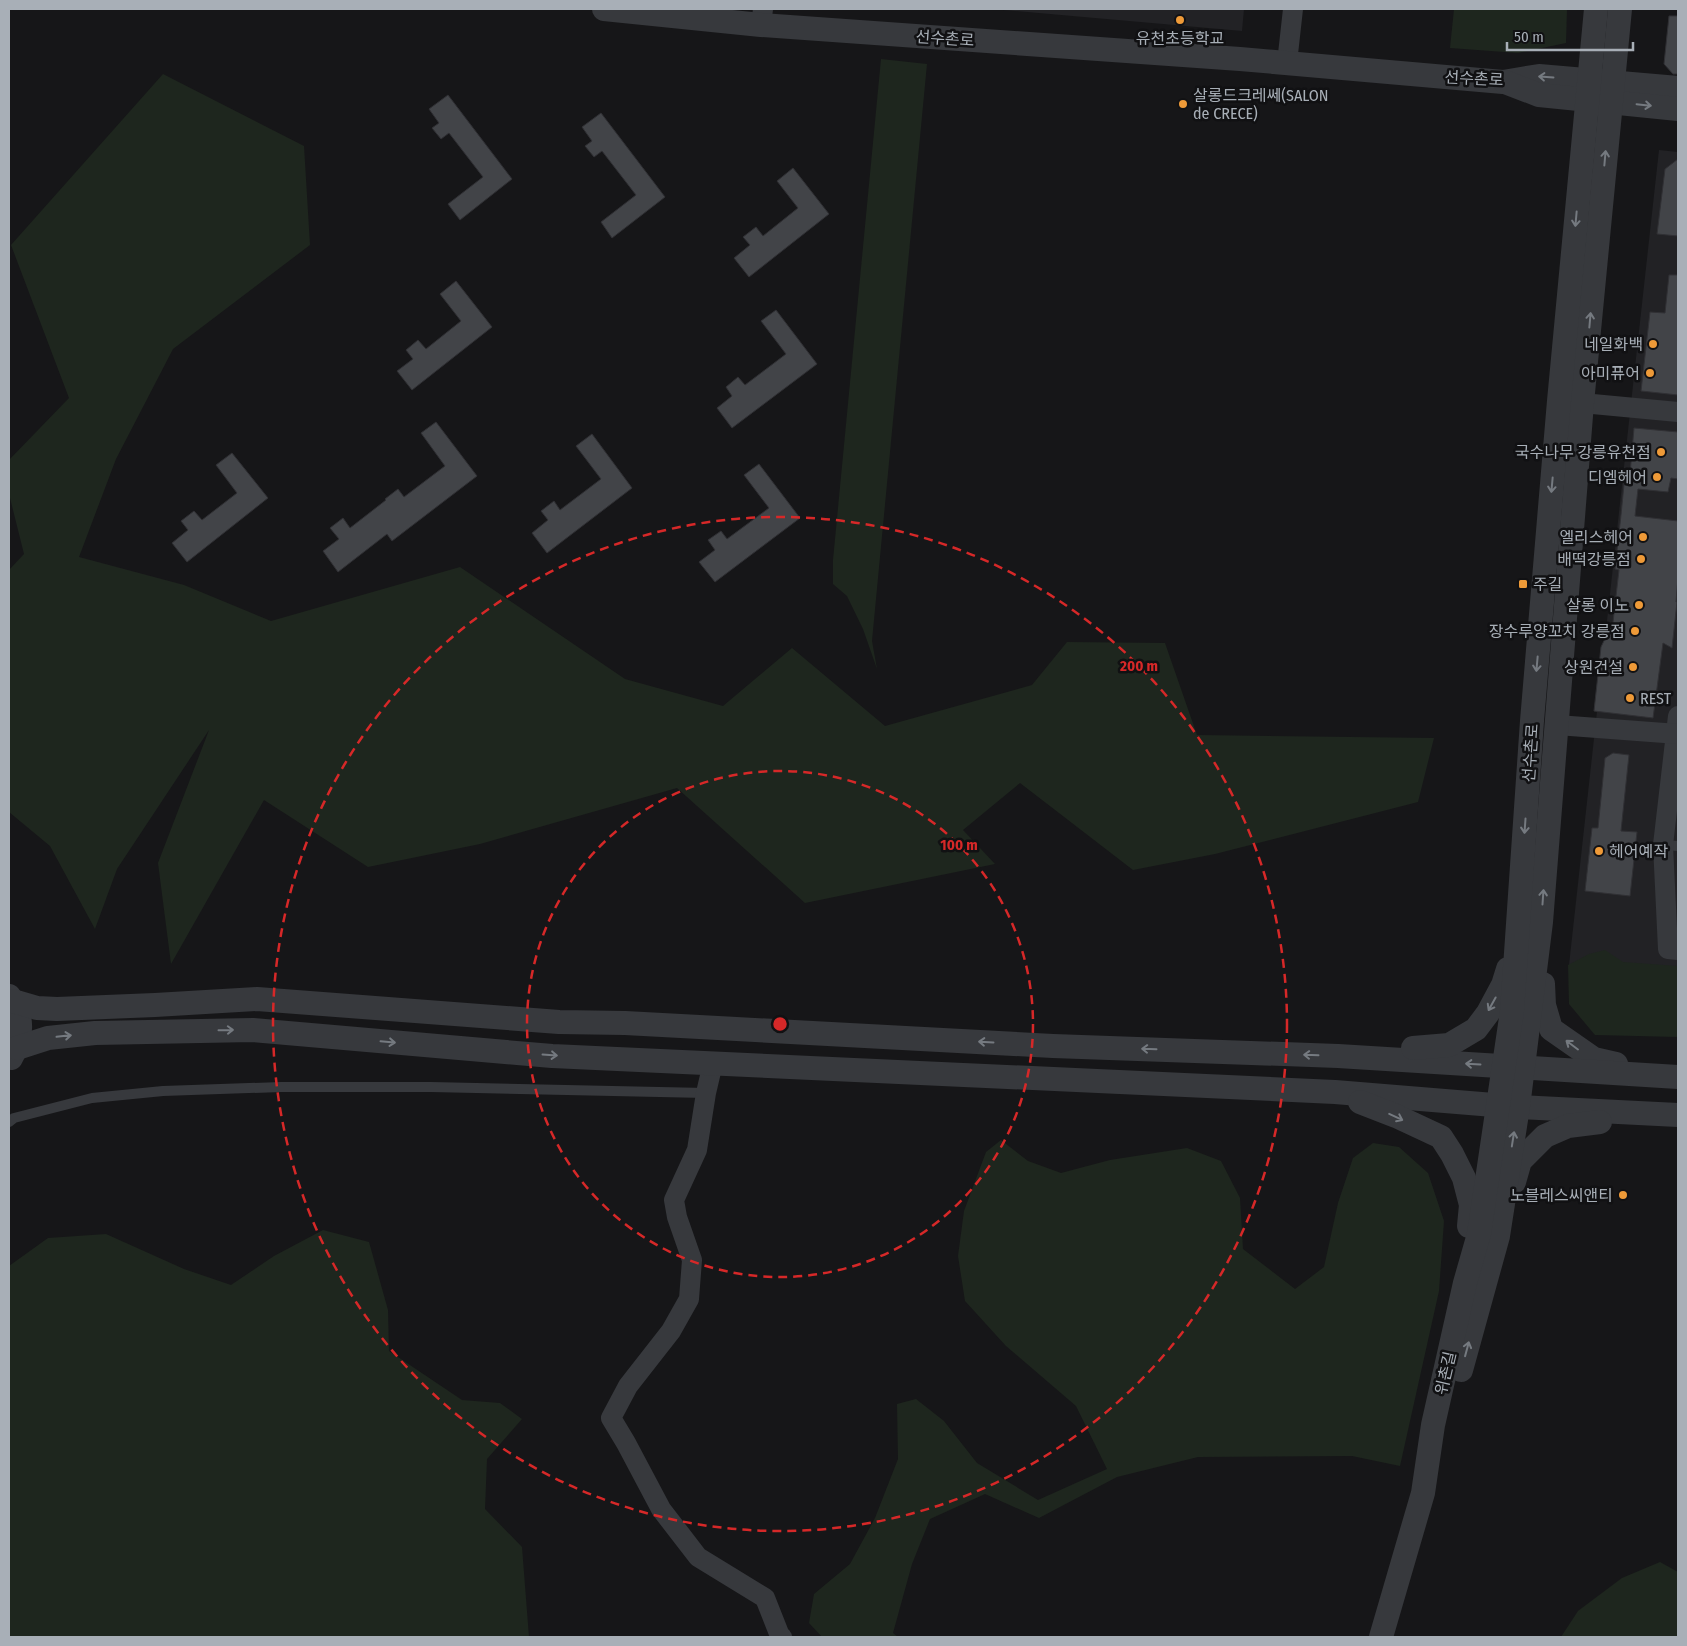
<svg xmlns="http://www.w3.org/2000/svg" width="1687" height="1646" viewBox="0 0 1687 1646" font-family="'Fira Sans Condensed','Noto Sans KR',sans-serif">
	<rect width="100%" height="100%" fill="#161618"/>
	<g fill="#222225">
		<polygon points="992,9 1244,9 1242,31"/>
		<polygon points="1659,150 1678,152 1678,970 1569,965"/>
	</g>
	<g fill="#1e261e">
		<polygon points="1454,9 1567,9 1566,43 1518,53 1450,48"/>
		<polygon points="881,59 927,64 872,641 877,669 863,629 847,596 833,584 833,560"/>
		<polygon points="163,74 304,146 310,245 173,349 116,459 79,557 184,585 271,621 460,567 625,679 723,706 792,648 885,726 1032,685 1067,642 1165,643 1197,735 1434,738 1418,802 1215,854 1133,870 1020,783 963,830 995,864 805,903 677,788 480,844 368,867 264,800 171,964 158,863 209,730 117,869 95,929 50,846 9,812 9,570 24,554 9,494 9,460 69,398 11,245"/>
		<polygon points="1605,950 1623,962 1678,966 1678,1037 1595,1035 1569,1004 1568,965 1589,954"/>
		<polygon points="1001,1140 1028,1161 1061,1173 1110,1160 1187,1148 1221,1161 1240,1198 1243,1249 1295,1289 1324,1267 1338,1203 1353,1158 1373,1143 1399,1147 1428,1173 1444,1221 1439,1291 1400,1466 1352,1456 1198,1457 1117,1477 1039,1518 985,1494 930,1519 912,1564 893,1633 898,1637 822,1637 809,1623 814,1594 850,1564 875,1518 898,1459 897,1404 916,1399 944,1421 977,1463 1038,1500 1107,1469 1076,1406 1006,1346 965,1301 958,1256 964,1211 986,1152"/>
		<polygon points="323,1230 369,1242 388,1310 389,1351 462,1400 500,1403 522,1419 487,1459 485,1509 522,1547 529,1637 9,1637 9,1266 48,1238 106,1234 184,1269 231,1285 274,1256"/>
		<polygon points="1660,1562 1678,1572 1678,1637 1561,1637 1578,1611 1622,1578"/>
	</g>
	<g fill="#424448" stroke="#303034">
		<polygon points="1669,16 1678,16 1678,74 1673,74 1664,64"/>
		<polygon points="448,95 512,179 460,220 448,204 483,177 449,133 441,139 432,128 439,123 429,109"/>
		<polygon points="601,113 665,197 612,238 601,222 636,195 602,151 594,157 585,146 592,141 582,127"/>
		<polygon points="1678,159 1678,236 1657,234 1665,169"/>
		<polygon points="793,168 829,214 749,277 734,258 750,245 743,237 756,227 763,236 798,208 777,181"/>
		<polygon points="1669,275 1678,275 1678,395 1641,391 1650,312 1665,313"/>
		<polygon points="456,281 492,327 412,390 397,371 413,359 406,350 418,340 426,349 461,321 440,294"/>
		<polygon points="776,310 817,364 732,428 717,408 732,396 726,387 738,377 745,385 786,354 761,321"/>
		<polygon points="436,422 477,476 392,541 387,534 338,572 323,551 339,539 330,528 343,518 350,528 386,500 385,499 398,489 404,497 445,466 421,433"/>
		<polygon points="1634,428 1678,432 1678,479 1671,478 1668,492 1638,489 1635,516 1678,521 1678,577 1676,602 1677,602 1672,648 1663,643 1653,718 1594,711 1601,647 1613,622 1619,570 1615,569 1621,515 1625,474 1630,474"/>
		<polygon points="592,434 632,488 547,553 532,533 548,520 541,511 554,501 560,510 601,479 576,446"/>
		<polygon points="232,453 268,498 187,562 172,543 188,530 181,521 194,511 202,520 237,493 216,465"/>
		<polygon points="759,464 800,518 715,582 699,562 715,550 708,540 721,531 727,539 769,508 744,475"/>
		<polygon points="1613,753 1629,755 1621,831 1637,832 1630,896 1585,891 1592,828 1598,828 1605,758"/>
	</g>
	<g fill="none" stroke-linecap="round" stroke-linejoin="round">
		<g stroke="#37393d" stroke-width="10">
			<polyline points="1663,845 1678,846"/>
			<polyline points="9,1122 14,1118 92,1098 163,1091 281,1087 431,1087 706,1093"/>
		</g>
		<g stroke="#37393d" stroke-width="20">
			<polyline points="761,25 763,9"/>
			<polyline points="1287,63 1293,9"/>
			<polyline points="1582,403 1678,412"/>
			<polyline points="1678,716 1663,845 1668,949 1678,950"/>
			<polyline points="1557,725 1678,734"/>
			<polyline points="713,1063 706,1093 697,1150 674,1200 677,1217 692,1260 689,1299 671,1331 628,1386 611,1418 626,1443 661,1509 698,1557 765,1598 780,1636 782,1637"/>
		</g>
		<g stroke="#37393d" stroke-width="24">
			<polyline points="604,9 761,25 1240,59 1503,82 1539,76 1678,88"/>
			<polyline points="1505,82 1539,95 1678,109"/>
			<polyline points="1543,984 1544,1005 1551,1029 1594,1059 1616,1064"/>
			<path d="M9,996C24,1015 23,1038 11,1058"/>
			<polyline points="13,1001 37,1008 57,1009 155,1005 257,999 559,1022 625,1023 1053,1046 1338,1056 1678,1077"/>
			<polyline points="17,1048 48,1038 95,1033 253,1030 552,1056 1335,1092 1518,1107 1678,1115"/>
			<polyline points="1413,1048 1449,1045 1476,1029 1488,1013 1503,985 1508,969"/>
			<polyline points="1360,1102 1396,1116 1441,1137 1452,1154 1464,1178 1471,1205 1469,1226"/>
			<polyline points="1514,1182 1520,1161 1545,1136 1568,1126 1600,1122"/>
			<polyline points="1461,1370 1498,1236 1518,1107 1541,922 1582,403 1620,9"/>
			<polyline points="1381,1637 1423,1493 1433,1425 1465,1283 1479,1234 1512,1011 1532,721 1559,401 1596,9"/>
		</g>
	</g>
	<defs><path id="oneway-shaft" d="M-6 0H5M1.5-3L5.5 0L1.5 3" fill="none" stroke-width="1.6" stroke-linecap="round" stroke-linejoin="round" transform="scale(1.25)"/></defs>
	<g stroke="#757a80">
		<use href="#oneway-shaft" transform="translate(1546 77) rotate(-176)"/>
		<use href="#oneway-shaft" transform="translate(1644 105) rotate(6)"/>
		<use href="#oneway-shaft" transform="translate(1605 158) rotate(-85)"/>
		<use href="#oneway-shaft" transform="translate(1576 219) rotate(95)"/>
		<use href="#oneway-shaft" transform="translate(1590 320) rotate(-85)"/>
		<use href="#oneway-shaft" transform="translate(1552 485) rotate(95)"/>
		<use href="#oneway-shaft" transform="translate(1537 664) rotate(95)"/>
		<use href="#oneway-shaft" transform="translate(1525 826) rotate(94)"/>
		<use href="#oneway-shaft" transform="translate(1543 897) rotate(-86)"/>
		<use href="#oneway-shaft" transform="translate(1492 1004) rotate(119)"/>
		<use href="#oneway-shaft" transform="translate(226 1030) rotate(-1)"/>
		<use href="#oneway-shaft" transform="translate(64 1036) rotate(-6)"/>
		<use href="#oneway-shaft" transform="translate(388 1042) rotate(5)"/>
		<use href="#oneway-shaft" transform="translate(986 1042) rotate(-177)"/>
		<use href="#oneway-shaft" transform="translate(1572 1045) rotate(-143)"/>
		<use href="#oneway-shaft" transform="translate(1149 1049) rotate(-178)"/>
		<use href="#oneway-shaft" transform="translate(550 1055) rotate(4)"/>
		<use href="#oneway-shaft" transform="translate(1311 1055) rotate(-178)"/>
		<use href="#oneway-shaft" transform="translate(1473 1064) rotate(-177)"/>
		<use href="#oneway-shaft" transform="translate(1396 1117) rotate(25)"/>
		<use href="#oneway-shaft" transform="translate(1513 1139) rotate(-81)"/>
		<use href="#oneway-shaft" transform="translate(1467 1349) rotate(-75)"/>
	</g>
	<g fill="none" stroke="#d62828" stroke-width="2.5" stroke-dasharray="9 6">
		<circle cx="780" cy="1024" r="253"/>
		<circle cx="780" cy="1024" r="507"/>
	</g>
	<g fill="#ee9a38" stroke="#111113" stroke-width="2">
		<circle cx="1180" cy="20" r="5"/>
		<circle cx="1183" cy="104" r="5"/>
		<circle cx="1653" cy="344" r="5"/>
		<circle cx="1650" cy="373" r="5"/>
		<circle cx="1661" cy="452" r="5"/>
		<circle cx="1657" cy="477" r="5"/>
		<circle cx="1643" cy="537" r="5"/>
		<circle cx="1641" cy="559" r="5"/>
		<rect x="1518" y="579" width="10" height="10" rx="2.5"/>
		<circle cx="1639" cy="605" r="5"/>
		<circle cx="1635" cy="631" r="5"/>
		<circle cx="1633" cy="667" r="5"/>
		<circle cx="1630" cy="698" r="5"/>
		<circle cx="1599" cy="851" r="5"/>
		<circle cx="1623" cy="1195" r="5"/>
	</g>
	<g text-anchor="middle" stroke-width="5" stroke-linejoin="round" paint-order="stroke">
		<g font-size="16" fill="#a8afb7" stroke="#111113">
			<text transform="translate(945 38) rotate(4)" y="6">선수촌로</text>
			<text transform="translate(1474 78) rotate(3)" y="6">선수촌로</text>
			<text transform="translate(1530 753) rotate(-86)" y="6">선수촌로</text>
			<text transform="translate(1445 1373) rotate(-77)" y="6">위촌길</text>
		</g>
		<g font-size="16" fill="#a8afb7" stroke="#111113" text-anchor="end">
			<text x="1180" y="44" text-anchor="middle">유천초등학교</text>
			<text x="1193" y="101" text-anchor="start">살롱드크레쎄(SALON<tspan x="1193" dy="18">de CRECE)</tspan></text>
			<text x="1643" y="350">네일화백</text>
			<text x="1640" y="379">아미퓨어</text>
			<text x="1651" y="458">국수나무 강릉유천점</text>
			<text x="1647" y="483">디엠헤어</text>
			<text x="1633" y="543">엘리스헤어</text>
			<text x="1631" y="565">배떡강릉점</text>
			<text x="1533" y="590" text-anchor="start">주길</text>
			<text x="1629" y="611">살롱 이노</text>
			<text x="1625" y="637">장수루양꼬치 강릉점</text>
			<text x="1623" y="673">상원건설</text>
			<text x="1640" y="704" text-anchor="start">REST</text>
			<text x="1609" y="857" text-anchor="start">헤어예작</text>
			<text x="1613" y="1201">노블레스씨앤티</text>
		</g>
	</g>
	<circle cx="780" cy="1024" r="8" fill="#d62828" stroke="#111113" stroke-width="2.5"/>
	<g font-size="15" text-anchor="middle" font-weight="bold" fill="#d62828" stroke="#111113" stroke-width="5" stroke-linejoin="round" paint-order="stroke">
		<text x="1139" y="671">200 m</text>
		<text x="959" y="850">100 m</text>
	</g>
	<rect width="1687" height="1646" fill="none" stroke="#a8afb7" stroke-width="20"/>
	<path d="M1507 42v8h126v-8" fill="none" stroke="#a8afb7" stroke-width="2.5"/>
	<text x="1514" y="42" font-size="15" fill="#a8afb7" stroke="#111113" stroke-width="4" paint-order="stroke">50 m</text>
</svg>
